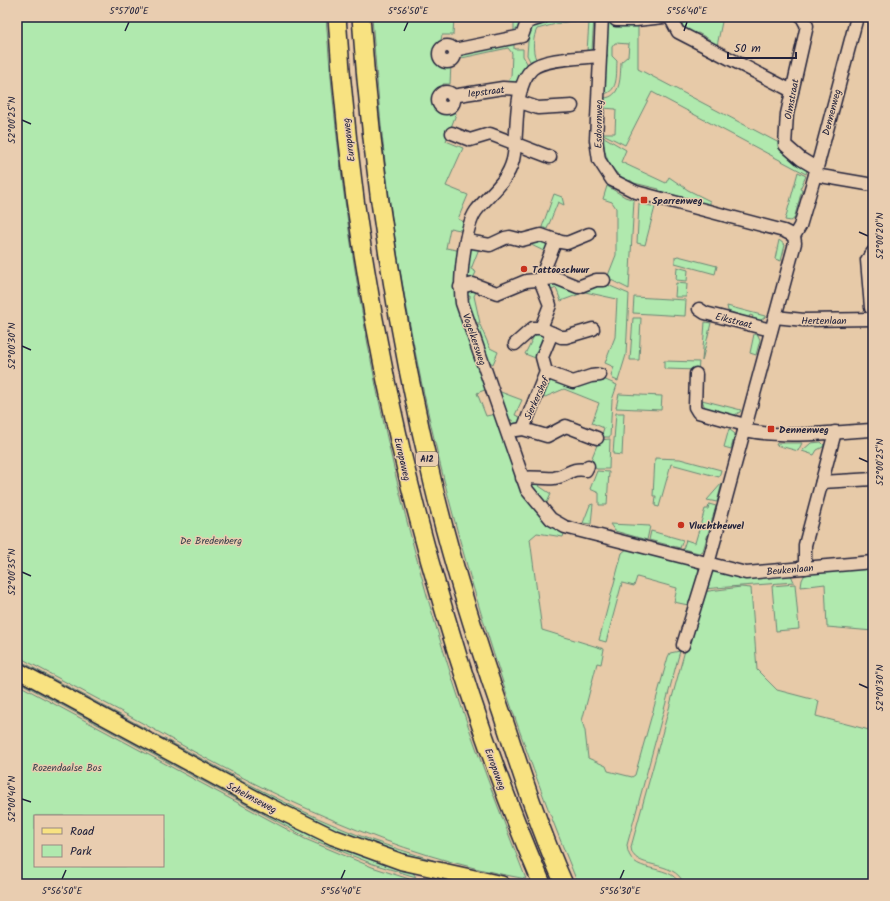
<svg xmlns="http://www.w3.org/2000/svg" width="890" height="901" viewBox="0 0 890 901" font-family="Kalam,sans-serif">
	<rect width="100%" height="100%" fill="#e7caa8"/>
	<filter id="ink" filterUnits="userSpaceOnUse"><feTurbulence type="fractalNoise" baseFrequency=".025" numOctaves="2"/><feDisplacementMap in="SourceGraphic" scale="8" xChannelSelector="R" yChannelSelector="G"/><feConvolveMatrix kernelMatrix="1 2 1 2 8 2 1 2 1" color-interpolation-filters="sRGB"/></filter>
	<g filter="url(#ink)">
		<g fill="#b0e9ae" stroke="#698674" fill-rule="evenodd">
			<path d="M17,17H326C342,241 383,463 452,678C474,746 500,812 526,879C392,855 273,797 155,730C110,705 63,681 17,656Z"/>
			<path d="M372,17H454L453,35H442C441,45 428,67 451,64L450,84H443V90C435,93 436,99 437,106L443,111L454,108L456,114L446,141L463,148L446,186L468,195L458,219L466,223L465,231L450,228L446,248L462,251L458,277L487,389L477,393L486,416L496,414L524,491L565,531L563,537L537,533L530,539L542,630L604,649L601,664L597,663L582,721L585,731L588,758L606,766L608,771L632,777L635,775L668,657L670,653L680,651L627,845C629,877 668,861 680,884H578C494,680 434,476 398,258C385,178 378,98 372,17Z"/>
			<path d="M514,17H521C521,25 520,29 514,34Z"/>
			<path d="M561,17H594L592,50L587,51L589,22C572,18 553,25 537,29C533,36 532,51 536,59L531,63L527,55L529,28L536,22Z"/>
			<polygon points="688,17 723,17 717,46 711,42 709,39 698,33 694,34 683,27 682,23"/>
			<path d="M607,23H638V69L781,144L808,166L806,174L652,92L625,145L601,133H615L616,109L602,108L603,98C622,98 620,75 621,62L628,56L629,44L615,43L612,47V56L617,61C616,73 619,91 604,94Z"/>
			<polygon points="514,42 514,49 523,49 523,56 528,65 520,74 515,85 506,84 511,77 512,53 508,48 457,59 460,55"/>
			<path d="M604,137L626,150L621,162L666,183L669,177L688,190L710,201V205L658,193L659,189L634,183L630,180L629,182C611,172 603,157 604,137Z"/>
			<polygon points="798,172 806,176 800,189 802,190 794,219 791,221 785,220"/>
			<polygon points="607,186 625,197 634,200 629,289 607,278 616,255 616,208 612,202 603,199"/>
			<polygon points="554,194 562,197 564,205 558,202 547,229 542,227"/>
			<polygon points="639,203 655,207 645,245 637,243"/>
			<path d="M537,239C545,242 548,243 548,253L525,242Z"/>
			<polygon points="779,240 785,245 781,261 775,259"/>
			<polygon points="480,246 471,269 476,272 472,281 466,282 471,247"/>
			<polygon points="678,256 717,266 715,274 675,263 675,257"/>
			<polygon points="677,267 688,270 687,281 676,280"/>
			<polygon points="551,282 603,283 629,294 626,355 618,381 613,379 611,375 614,367 605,363 615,337 617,299 585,292 561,301 556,288 550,291 548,287"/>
			<polygon points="676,283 687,284 686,297 675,297"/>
			<polygon points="469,289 477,290 474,296 480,323 474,323 467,299 470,298 470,295 466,296"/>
			<polygon points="634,297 686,300 685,316 633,313"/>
			<polygon points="727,306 765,316 765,317 760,321 752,319 753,316 750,315 749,318 728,311"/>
			<polygon points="633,318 641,318 639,360 630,360"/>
			<polygon points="705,322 711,323 702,361"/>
			<polygon points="475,325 480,325 490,348 498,352 493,364 488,361"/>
			<polygon points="539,332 545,334 538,359 525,354 535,334"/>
			<polygon points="754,334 758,335 760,340 756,355 750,353"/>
			<polygon points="664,361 699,362 698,370 666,369 664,368"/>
			<polygon points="601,378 617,385 612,400 610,437 601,437 604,428 592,423 599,403 564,389 538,400 546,383 550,381"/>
			<polygon points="498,391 522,400 515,415 522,418 522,423 513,426 510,425 510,424 513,422 512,420 508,420"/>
			<polygon points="619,394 662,396 661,410 616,408"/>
			<polygon points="702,400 741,410 740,412 733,416 705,408"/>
			<polygon points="616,413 624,413 622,455 613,454"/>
			<polygon points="729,429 735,434 731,449 724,447"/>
			<polygon points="610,439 609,469 597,469 589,465 599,440"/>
			<polygon points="821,442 824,445 823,447 817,450 814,455 802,451 811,443"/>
			<polygon points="777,443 802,443 798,451 776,445"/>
			<polygon points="655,458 680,459 721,470 719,477 671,464 659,507 655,506 656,496 653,496"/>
			<polygon points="597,471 609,472 607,505 599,505 599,493 590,489"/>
			<polygon points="541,481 539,486 551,494 546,505 530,483"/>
			<polygon points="722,483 717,502 707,500"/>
			<polygon points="593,504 591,524 583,523 590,505"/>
			<polygon points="709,504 716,506 703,551 699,553 683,549 686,540 695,543 705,509 708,509"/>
			<polygon points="610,524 650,526 647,540 615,531"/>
			<polygon points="651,531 683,540 680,548 649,540"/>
			<polygon points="628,548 697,566 701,575 691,611 685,614 688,605 674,602 677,588 637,577 634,586 622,583 606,642 599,640 622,553"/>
			<polygon points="873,566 873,631 827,627 825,584 801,587 802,580 806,572"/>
			<polygon points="710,570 791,575 794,582 702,589"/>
			<polygon points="795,584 799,629 776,631 772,586"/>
			<path d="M741,587L751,588L757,670L777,690L819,701L816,716L873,731V884H684C674,858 632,871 631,847L701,592Z"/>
			<polygon points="17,659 150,731 148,736 17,665"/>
			<polygon points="17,676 411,870 416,877 373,864 306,837 17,681"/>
			<path d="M17,684L305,839L372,867L409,879L406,884H17ZM35,816H163V866H35Z"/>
			<path d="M155,734C217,766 278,802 343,829C381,845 422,856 461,869L417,861L335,832L153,738Z"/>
			<polygon points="444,878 472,884 438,883 440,879"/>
		</g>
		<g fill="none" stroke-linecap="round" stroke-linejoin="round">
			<defs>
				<g id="minor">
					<polyline points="602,17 596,140 599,160 612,180 636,192 784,231 794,236"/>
					<polyline points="670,17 678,32 792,91"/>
					<polyline points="802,17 807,26 806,30 787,114 785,145 801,159 816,168"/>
					<polyline points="616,20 636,20 664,17"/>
					<circle cx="447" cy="54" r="8"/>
					<polyline points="454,50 522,36 527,22 543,17"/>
					<path d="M600,56C583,58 544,58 532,69C512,88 519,134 513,160C507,183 490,193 476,211C464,228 459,283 462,303L527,490L551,519L565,527L746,573L873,562"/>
					<circle cx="446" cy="100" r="8"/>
					<polyline points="452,96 503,88 521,89"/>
					<polyline points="520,102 538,108 572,106"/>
					<polyline points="452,133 470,140 490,134 550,157"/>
					<polyline points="815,175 873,185"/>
					<polyline points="467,241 490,245 505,238 510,237 522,240 541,235 561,242 567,243 589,234"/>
					<polyline points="540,280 550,305 541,328"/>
					<polyline points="540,280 556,240"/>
					<polyline points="460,287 473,284 497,293 526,281 556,278 578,287 596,280 604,280"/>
					<polyline points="871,308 867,260 873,252"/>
					<polyline points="699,309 705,313 771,330"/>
					<polyline points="775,317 804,320 873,319"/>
					<polyline points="515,344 533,328 541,328 561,337 566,337 593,329"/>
					<polyline points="546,372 542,357 552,333"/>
					<polyline points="696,374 695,407 698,412 745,425"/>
					<polyline points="523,429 546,372 573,382 591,376 600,375"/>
					<polyline points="516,430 523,429 547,436 566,426 597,438"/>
					<path d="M744,430C786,439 831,432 873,430"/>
					<path d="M522,478C533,476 543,479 554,478C568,476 570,467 586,470L588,466"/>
					<polyline points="822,482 873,479"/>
					<polyline points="805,568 805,545 835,432"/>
					<polyline points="683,645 708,564 795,243 794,236 800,226 815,175 857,17"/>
				</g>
				<polyline id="major" points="17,670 269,806 333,837 402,862 502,884"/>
				<g id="highway">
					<path d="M337,17C350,221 387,422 446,617C473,708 504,797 542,884"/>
					<path d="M361,17C372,177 397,335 435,492C453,566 476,639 501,711C520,769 539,828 564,884"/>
				</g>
			</defs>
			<use href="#minor" stroke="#22223b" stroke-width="15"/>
			<use href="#major" stroke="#22223b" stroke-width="18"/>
			<use href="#highway" stroke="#22223b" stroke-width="20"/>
			<use href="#minor" stroke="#e9cdb0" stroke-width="12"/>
			<use href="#major" stroke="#f8e281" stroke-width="15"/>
			<use href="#highway" stroke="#f8e281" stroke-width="17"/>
		</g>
	</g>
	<path fill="none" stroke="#22223b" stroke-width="1.5" d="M125,31L129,22M404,31L408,22M684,31L687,22M22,120L31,124M859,232L868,236M22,346L31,350M859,458L868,462M22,572L31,576M859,684L868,688M22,799L31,802M62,879L66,870M341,879L345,870M620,879L624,870"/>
	<g fill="#c8321e" stroke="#e9cdb0" stroke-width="1.5">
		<rect x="640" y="196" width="8" height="8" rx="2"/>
		<circle cx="524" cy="269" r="4"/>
		<rect x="767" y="425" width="8" height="8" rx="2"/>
		<circle cx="681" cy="525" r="4"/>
	</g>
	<g text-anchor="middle" stroke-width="3" stroke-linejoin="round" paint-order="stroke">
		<rect fill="#e9cdb0" stroke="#5e555e" stroke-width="1" x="416" y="452" width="22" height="14" rx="3"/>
		<g font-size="9" font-weight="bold" fill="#22223b">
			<text x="427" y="462">A12</text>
		</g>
		<g font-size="10" fill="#22223b" stroke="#e9cdb0">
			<text transform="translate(486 91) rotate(-7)" y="4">Iepstraat</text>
			<text transform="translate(791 99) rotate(-79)" y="4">Olmstraat</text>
			<text transform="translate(831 112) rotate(-75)" y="4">Dennenweg</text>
			<text transform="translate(598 124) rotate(-89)" y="4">Esdoornweg</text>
			<text transform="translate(348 140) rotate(-97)" y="4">Europaweg</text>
			<text transform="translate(734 320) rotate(14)" y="4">Eikstraat</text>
			<text x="824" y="324">Hertenlaan</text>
			<text transform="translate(475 339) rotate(71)" y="4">Vogelkersweg</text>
			<text transform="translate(536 398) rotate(-65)" y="4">Sierkershof</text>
			<text transform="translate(403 459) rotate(77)" y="4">Europaweg</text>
			<text transform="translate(790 569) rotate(-5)" y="4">Beukenlaan</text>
			<text transform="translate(496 769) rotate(70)" y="4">Europaweg</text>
			<text transform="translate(252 797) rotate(28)" y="4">Schelmseweg</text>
		</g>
		<g font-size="10" font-weight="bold" fill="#22223b" stroke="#e9cdb0" text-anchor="start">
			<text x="652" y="204">Sparrenweg</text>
			<text x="532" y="273">Tattooschuur</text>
			<text x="779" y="433">Dennenweg</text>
			<text x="689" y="529">Vluchtheuvel</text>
		</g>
		<g font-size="10" fill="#37404c" stroke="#e9cdb0">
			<text x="211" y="544">De Bredenberg</text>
			<text x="67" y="771">Rozendaalse Bos</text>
		</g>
	</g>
	<rect width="890" height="901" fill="none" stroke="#e9cdb0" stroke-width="44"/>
	<rect x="34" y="815" width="130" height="52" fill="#e9cdb0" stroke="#998981"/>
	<rect x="42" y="828" width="20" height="6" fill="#f8e281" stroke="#998981"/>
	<text x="70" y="835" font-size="12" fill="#22223b">Road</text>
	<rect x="42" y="845" width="20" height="12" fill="#b0e9ae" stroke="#998981"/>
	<text x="70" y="855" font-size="12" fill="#22223b">Park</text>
	<path d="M728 52v6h68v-6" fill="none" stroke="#22223b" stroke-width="2"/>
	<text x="734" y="52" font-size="12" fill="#22223b" stroke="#e9cdb0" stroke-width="3" paint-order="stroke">50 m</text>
	<rect x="22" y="22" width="846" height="857" fill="none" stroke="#22223b" stroke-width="1.5"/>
	<g font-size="10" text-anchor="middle" fill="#22223b">
		<text x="129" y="14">5°57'00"E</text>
		<text x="408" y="14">5°56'50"E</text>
		<text x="687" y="14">5°56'40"E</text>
		<text transform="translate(11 120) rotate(-90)" y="4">52°00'25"N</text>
		<text transform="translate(879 236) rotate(-90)" y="4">52°00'20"N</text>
		<text transform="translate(11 346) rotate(-90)" y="4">52°00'30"N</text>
		<text transform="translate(879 462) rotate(-90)" y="4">52°00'25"N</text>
		<text transform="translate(11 572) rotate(-90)" y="4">52°00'35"N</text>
		<text transform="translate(879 688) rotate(-90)" y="4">52°00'30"N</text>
		<text transform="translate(11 799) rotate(-90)" y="4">52°00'40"N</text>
		<text x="62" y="894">5°56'50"E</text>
		<text x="341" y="894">5°56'40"E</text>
		<text x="620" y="894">5°56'30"E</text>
	</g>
</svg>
